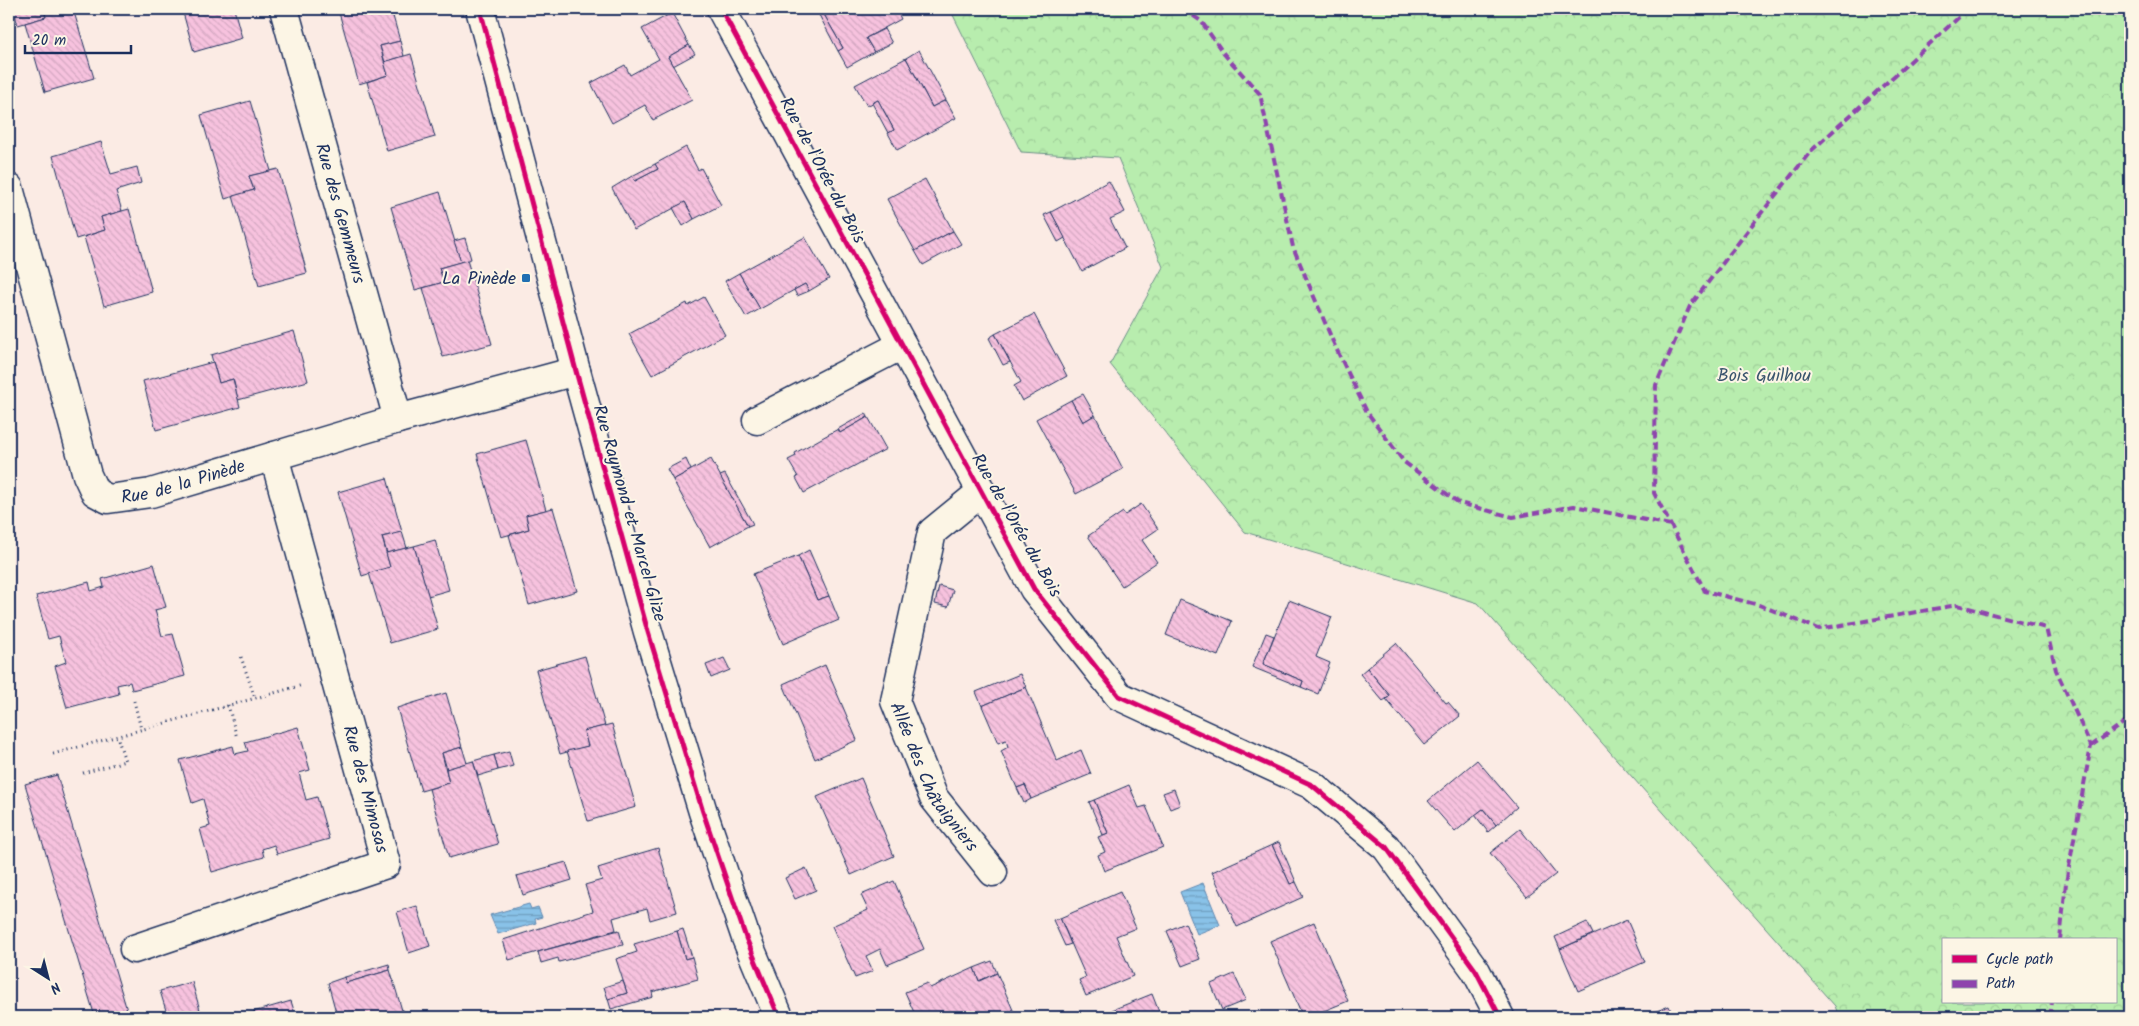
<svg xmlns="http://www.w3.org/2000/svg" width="2139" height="1026" viewBox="0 0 2139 1026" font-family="Kalam,sans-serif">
	<defs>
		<pattern id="forest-crowns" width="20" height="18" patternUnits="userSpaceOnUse" patternTransform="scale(1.25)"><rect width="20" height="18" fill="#b8edae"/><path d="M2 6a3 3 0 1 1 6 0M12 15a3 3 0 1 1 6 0" fill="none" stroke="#9ecc98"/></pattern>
		<pattern id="water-rules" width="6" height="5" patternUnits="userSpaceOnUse" patternTransform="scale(1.25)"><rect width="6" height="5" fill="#89c2e8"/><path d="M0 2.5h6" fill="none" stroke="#6f9ebf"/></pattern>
		<pattern id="building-back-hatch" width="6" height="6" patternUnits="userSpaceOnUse" patternTransform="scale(1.25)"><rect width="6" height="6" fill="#f7c2de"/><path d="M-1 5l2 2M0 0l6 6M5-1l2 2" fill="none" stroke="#d3a7c1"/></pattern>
	</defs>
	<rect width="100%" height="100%" fill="#fbebe4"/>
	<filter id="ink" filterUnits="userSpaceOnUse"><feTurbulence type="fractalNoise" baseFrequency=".02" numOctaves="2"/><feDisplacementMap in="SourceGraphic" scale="10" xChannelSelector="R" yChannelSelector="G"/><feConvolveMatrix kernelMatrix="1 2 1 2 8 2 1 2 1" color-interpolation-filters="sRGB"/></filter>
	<g filter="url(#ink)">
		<path fill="url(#forest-crowns)" stroke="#6a8e86" fill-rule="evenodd" d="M950,9H2130V1017H1839L1835,1006L1478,603L1245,532L1110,364L1163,267L1118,158L1021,152ZM1943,940H2115V1002H1943Z"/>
		<g fill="url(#water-rules)" stroke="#5d87b1">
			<polygon points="1203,883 1220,925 1197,934 1180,892"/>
			<polygon points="529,904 531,909 538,907 542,917 535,919 536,923 498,934 490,915"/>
		</g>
		<g fill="url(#building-back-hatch)" stroke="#1b2f5e">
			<polygon points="13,9 44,9 46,17 18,25"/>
			<polygon points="44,9 73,9 94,78 45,92 25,23 46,17"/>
			<polygon points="182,9 234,9 242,38 194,52"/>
			<polygon points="338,9 391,9 400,41 380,46 388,75 359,84"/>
			<polygon points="826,9 896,9 901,19 866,38 874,52 847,67 838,51 843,48 822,11"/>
			<polygon points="822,11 843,48 838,51 818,13"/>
			<polygon points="672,13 689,45 668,57 692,100 653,120 645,105 612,123 591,83 625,65 630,75 659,59 642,29"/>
			<polygon points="884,29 892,43 874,52 866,38"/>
			<polygon points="400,41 404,56 385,62 380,46"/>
			<polygon points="689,45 695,54 673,66 668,57"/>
			<polygon points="919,50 946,100 932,107 906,58"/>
			<polygon points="411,54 435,137 387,151 367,82 388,75 384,62"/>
			<polygon points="906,58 932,107 946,100 956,118 897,150 888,133 894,130 878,100 867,106 855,85"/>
			<polygon points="878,100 894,130 888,133 872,103"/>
			<polygon points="250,101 271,171 249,176 254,190 225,199 201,115"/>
			<polygon points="101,142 111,174 137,167 141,183 116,191 122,211 101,217 105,230 76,239 53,156"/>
			<polygon points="686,147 698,170 701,168 721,205 694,219 685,202 634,230 612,188 632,176 635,181 658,169 655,164"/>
			<polygon points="655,164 658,169 635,181 632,176"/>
			<polygon points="278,169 307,273 259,286 233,196 254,190 249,176"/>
			<polygon points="925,179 953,231 915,251 887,199"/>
			<polygon points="1109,181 1125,212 1110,219 1125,248 1082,271 1051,212"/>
			<polygon points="440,192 461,262 439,268 444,282 415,290 391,207"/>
			<polygon points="685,202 694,219 683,226 673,208"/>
			<polygon points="129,209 152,292 104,306 84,237 105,230 101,217"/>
			<polygon points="1051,212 1065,238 1058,242 1044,215"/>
			<polygon points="953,231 961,244 923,265 915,251"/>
			<polygon points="805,237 829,279 809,291 805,284 760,309 739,273"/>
			<polygon points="465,238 471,259 461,262 454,241"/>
			<polygon points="467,260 492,344 443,357 423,288 444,282 439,268"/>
			<polygon points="739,273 760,309 746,317 725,281"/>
			<polygon points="805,284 809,291 797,296 794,290"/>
			<polygon points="704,297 725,335 652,375 629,334 687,303 688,306"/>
			<polygon points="1034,314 1067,376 1022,401 1014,386 1021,382 995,334"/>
			<polygon points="294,331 308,381 238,400 233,379 219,383 211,355"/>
			<polygon points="995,334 1010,362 1003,365 989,338"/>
			<polygon points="213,362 219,383 233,379 240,407 156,430 143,381"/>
			<polygon points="1083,394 1095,415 1083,422 1071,400"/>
			<polygon points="1071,400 1083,422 1095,415 1123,469 1076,494 1036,419"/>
			<polygon points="866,413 868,417 840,433 838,429"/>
			<polygon points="868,417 886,449 804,493 796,478 798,477 788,460 796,456 795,453 838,429 840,433"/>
			<polygon points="526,440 546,510 526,515 529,529 501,537 477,454"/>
			<polygon points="686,459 691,470 673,480 667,469"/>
			<polygon points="711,459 748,526 710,547 673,480"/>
			<polygon points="725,474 753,524 748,526 720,476"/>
			<polygon points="387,478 402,532 382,537 390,567 362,576 338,492"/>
			<polygon points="1141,504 1158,529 1142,540 1157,562 1122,586 1088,536 1123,512 1125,515"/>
			<polygon points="553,508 577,591 529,605 509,535 529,529 526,515"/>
			<polygon points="402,532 407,548 387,553 382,537"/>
			<polygon points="435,540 449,590 428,596 414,546"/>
			<polygon points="414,546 438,629 390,643 369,573 390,567 386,553"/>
			<polygon points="809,550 829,596 817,600 798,556"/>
			<polygon points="798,556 817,600 829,596 839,620 783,644 753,574"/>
			<polygon points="154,564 166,607 155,610 162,636 173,634 185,676 132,690 130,682 117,685 119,694 67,708 55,666 66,662 59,636 48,639 36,596 89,582 91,591 104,587 102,579"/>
			<polygon points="939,586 953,590 948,607 935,604"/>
			<polygon points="1180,600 1232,621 1218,656 1166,635"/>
			<polygon points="1289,600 1332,617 1316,657 1330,663 1318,694 1301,687 1303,681 1263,664"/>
			<polygon points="1266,633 1274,636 1263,664 1303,681 1301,687 1252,667"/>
			<polygon points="1396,643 1446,703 1448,702 1460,716 1424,745 1386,699 1390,696 1367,668"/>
			<polygon points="585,656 605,726 584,731 588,746 560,754 536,670"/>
			<polygon points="724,658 730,670 711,678 706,665"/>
			<polygon points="825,665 857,740 815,759 783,684"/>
			<polygon points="1367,668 1390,696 1383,701 1360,674"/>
			<polygon points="1020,674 1026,687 982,706 976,692"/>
			<polygon points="1026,687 1057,761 1081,750 1091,774 1031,799 1025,785 1017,788 1001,751 1008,747 1006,740 998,743 982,706"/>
			<polygon points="446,693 462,747 442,753 449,783 421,791 397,708"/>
			<polygon points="612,724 636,807 588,821 567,751 588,746 584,731"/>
			<polygon points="298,727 310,770 299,773 306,800 317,797 329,839 277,854 274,845 262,849 264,857 212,872 200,829 210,826 203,799 192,803 180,760 233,746 235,754 248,751 245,742"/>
			<polygon points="462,747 467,763 447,769 442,753"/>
			<polygon points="509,751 513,766 498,770 494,755"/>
			<polygon points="494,755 498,770 478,776 473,761"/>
			<polygon points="1477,760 1517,807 1496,825 1483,809 1455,832 1428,801"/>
			<polygon points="473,761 498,844 449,858 429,789 449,783 446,769"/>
			<polygon points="57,775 129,1017 95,1017 25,784"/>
			<polygon points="861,778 894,856 851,875 817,797"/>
			<polygon points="1025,785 1031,799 1024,803 1017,788"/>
			<polygon points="1129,785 1139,808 1146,806 1163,847 1104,871 1098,855 1105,852 1098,837 1108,833 1094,800"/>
			<polygon points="1174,789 1180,805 1170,809 1163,793"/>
			<polygon points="1094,800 1108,833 1103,835 1089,802"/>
			<polygon points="1483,809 1496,825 1488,832 1475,815"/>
			<polygon points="1520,829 1556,874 1527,897 1490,853"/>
			<polygon points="1279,842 1296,882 1290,884 1272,845"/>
			<polygon points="1272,845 1290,884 1296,882 1303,897 1237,927 1212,872"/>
			<polygon points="658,848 677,912 650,920 647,908 613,918 616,930 509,960 503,940 593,911 585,885 602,880 598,868 614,863 614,861"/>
			<polygon points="566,862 572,880 523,895 517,876"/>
			<polygon points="806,868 816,890 795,899 785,878"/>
			<polygon points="894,881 924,949 887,965 880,949 866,956 873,971 855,978 832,926 868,910 861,895"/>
			<polygon points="1120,892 1136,928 1116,936 1133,976 1086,996 1079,980 1086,977 1060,918"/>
			<polygon points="417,906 430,946 409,953 397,912"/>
			<polygon points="1060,918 1071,944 1065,946 1053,920"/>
			<polygon points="1627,920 1645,962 1578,991 1560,949"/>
			<polygon points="1314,922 1348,1001 1309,1017 1303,1017 1270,941"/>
			<polygon points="1587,922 1593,934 1560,949 1555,937"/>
			<polygon points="1185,923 1200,959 1182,966 1167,931"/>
			<polygon points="683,929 692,957 685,959 677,931"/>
			<polygon points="619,930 623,945 559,962 558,958 541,963 538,952"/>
			<polygon points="677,931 685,959 692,957 698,979 652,992 653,997 611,1009 608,999 627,993 616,959 637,952 634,944"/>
			<polygon points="992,961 997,973 979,981 974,968"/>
			<polygon points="389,964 390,970 346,983 345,977"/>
			<polygon points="974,968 979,981 997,973 1016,1017 916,1017 905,992 927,983 930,988"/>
			<polygon points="390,970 404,1017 356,1017 354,1011 337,1016 328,983 345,977 346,983"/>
			<polygon points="1234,974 1246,1000 1222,1010 1211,984"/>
			<polygon points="623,981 627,993 608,999 604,987"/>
			<polygon points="192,982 202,1017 168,1017 160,991"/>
			<polygon points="1152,994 1161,1017 1116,1017 1112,1010"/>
			<polygon points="291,1001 296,1017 236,1017"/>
			<polygon points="1669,1006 1673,1017 1642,1017"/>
		</g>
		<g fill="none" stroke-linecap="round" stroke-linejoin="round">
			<defs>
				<g id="street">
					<path id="s1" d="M284,9L398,419"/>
					<polyline points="480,9 576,371 648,632 703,812 746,938 779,1017"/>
					<polyline points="721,9 1034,589 1119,696 1312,785 1386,847 1476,971 1500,1017"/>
					<path id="s2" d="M9,188L87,475L95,492L108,499L151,493L398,419L576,371"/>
					<polyline points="757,420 902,345"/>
					<path id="s3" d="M981,492L932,532L895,701L934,798L993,872"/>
					<polyline points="134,949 386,864 274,456"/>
				</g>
			</defs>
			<use href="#street" stroke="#1b2f5e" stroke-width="31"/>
			<g stroke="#1b2f5e" stroke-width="3" stroke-dasharray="1 4" stroke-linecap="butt">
				<polyline points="241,657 255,698"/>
				<polyline points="134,701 141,729"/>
				<polyline points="228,705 237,738"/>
				<polyline points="53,754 303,685"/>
				<polyline points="83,773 125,761 117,736"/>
			</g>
			<use href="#street" stroke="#fcf5e5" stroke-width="28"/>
			<g stroke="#8e44ad" stroke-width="4" stroke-dasharray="8 4" stroke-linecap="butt">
				<polyline points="1183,9 1201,21 1224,54 1260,94 1293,247 1334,344 1367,412 1404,462 1459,503 1513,517 1574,506 1671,525"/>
				<polyline points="1968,9 1811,151 1755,221 1690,306 1656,385 1654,493 1705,591 1759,605 1819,629 1957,605 2046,628 2056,670 2091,746 2066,883 2060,940"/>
				<polyline points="2091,746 2130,718"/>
				<polyline points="2050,1017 2052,1002"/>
			</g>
			<defs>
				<g id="cycleway">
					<polyline points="480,9 576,371 648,632 703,812 746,938 779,1017"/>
					<polyline points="721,9 1034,589 1119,696 1312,785 1386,847 1476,971 1500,1017"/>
				</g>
			</defs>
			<use href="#cycleway" stroke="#fcf5e5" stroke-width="8"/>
			<use href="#cycleway" stroke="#d6006c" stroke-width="5"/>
		</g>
	</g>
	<rect fill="#1f6fb2" stroke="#fcf5e5" stroke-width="2" x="521" y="273" width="10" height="10" rx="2.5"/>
	<g text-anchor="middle" stroke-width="4" stroke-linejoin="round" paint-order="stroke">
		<g font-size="18" fill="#1b2f5e" stroke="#fcf5e5">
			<text transform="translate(823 170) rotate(62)" y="6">Rue de l'Orée du Bois</text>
			<text dy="6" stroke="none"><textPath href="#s1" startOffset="212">Rue des Gemmeurs</textPath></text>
			<text dy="6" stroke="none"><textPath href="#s2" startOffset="408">Rue de la Pinède</textPath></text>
			<text transform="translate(630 513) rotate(74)" y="6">Rue Raymond et Marcel Glize</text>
			<text transform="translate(1017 525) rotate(60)" y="6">Rue de l'Orée du Bois</text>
			<text dy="6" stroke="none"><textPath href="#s3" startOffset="322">Allée des Châtaigniers</textPath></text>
			<text transform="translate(366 789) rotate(75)" y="6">Rue des Mimosas</text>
		</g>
		<g font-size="18" fill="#1b2f5e" stroke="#fcf5e5" text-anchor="end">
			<text x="516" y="284">La Pinède</text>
		</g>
		<g font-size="18" fill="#3a556e" stroke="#fcf5e5">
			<text x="1764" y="381">Bois Guilhou</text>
		</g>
	</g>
	<rect width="2139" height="1026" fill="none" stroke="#fcf5e5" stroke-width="30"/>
	<rect x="15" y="15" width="2109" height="996" fill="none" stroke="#1b2f5e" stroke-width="2" filter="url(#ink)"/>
	<rect x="1942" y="938" width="175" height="65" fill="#fcf5e5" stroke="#a2a6af"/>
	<rect x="1952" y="955" width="25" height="8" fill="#d6006c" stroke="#a2a6af"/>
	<text x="1986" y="964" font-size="15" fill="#1b2f5e">Cycle path</text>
	<rect x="1952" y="980" width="25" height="8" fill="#8e44ad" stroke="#a2a6af"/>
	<text x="1986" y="988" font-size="15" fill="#1b2f5e">Path</text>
	<g transform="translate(48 978) rotate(144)" stroke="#fcf5e5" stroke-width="4" paint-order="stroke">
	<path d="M0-4L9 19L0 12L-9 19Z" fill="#1b2f5e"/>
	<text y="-8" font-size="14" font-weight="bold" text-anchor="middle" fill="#1b2f5e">N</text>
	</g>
	<path d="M25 45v8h106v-8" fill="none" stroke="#1b2f5e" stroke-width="2.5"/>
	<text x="32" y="45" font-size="15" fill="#1b2f5e" stroke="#fcf5e5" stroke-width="4" paint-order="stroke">20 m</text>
</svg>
